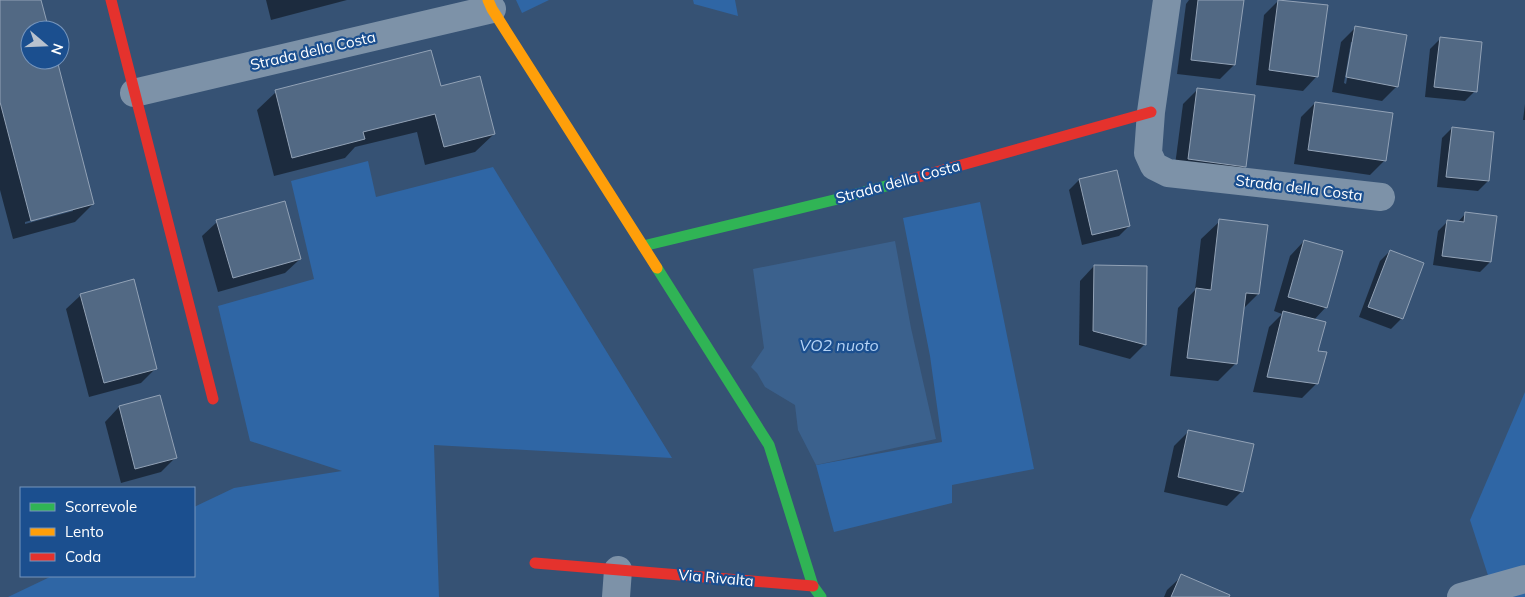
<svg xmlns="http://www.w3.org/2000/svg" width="1525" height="597" viewBox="0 0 1525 597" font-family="Mulish,sans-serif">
	<rect width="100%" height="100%" fill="#365274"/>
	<g fill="#2f66a5">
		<polygon points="516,0 549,0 522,13"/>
		<polygon points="693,0 735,0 738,16 694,4"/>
		<polygon points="368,161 376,197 493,167 672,458 434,445 439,597 8,597 52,576 194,576 194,507 234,488 342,471 250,441 218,306 314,279 291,181"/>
		<polygon points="980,202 1034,469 952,485 952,503 834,532 816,465 942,442 930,356 903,218"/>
		<polygon points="1525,392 1525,597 1495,597 1470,520"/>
	</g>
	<polygon fill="#3b618d" points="895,241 911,328 936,439 816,465 798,430 795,405 765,387 757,373 751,367 764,348 753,269"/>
	<g fill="#0007" fill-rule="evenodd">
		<path d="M0,0H40L47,30H30V60H55L93,204L75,222L13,239L0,190ZM73,209V211L25,224V222Z"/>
		<polygon points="266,0 347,0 271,20"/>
		<polygon points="1189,0 1242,0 1234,65 1220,79 1177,74 1186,4"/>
		<polygon points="1279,0 1317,76 1303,91 1256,85 1264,15"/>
		<path d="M1356,27L1397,86L1382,101L1332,92L1341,42ZM1351,42H1354L1346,84L1344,83Z"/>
		<polygon points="1440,39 1475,91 1465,101 1425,97 1430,49"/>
		<polygon points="440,88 494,134 475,152 425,165 417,132 355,147 345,158 274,176 257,110 276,92"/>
		<polygon points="1198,89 1245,166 1230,181 1174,173 1183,104"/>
		<polygon points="1315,103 1385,160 1370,175 1294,164 1301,117"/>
		<polygon points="1525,104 1525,120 1523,120"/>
		<polygon points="1452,128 1493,133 1488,181 1478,191 1437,187 1442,138"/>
		<polygon points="1116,172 1129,226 1119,236 1082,245 1069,190 1079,180"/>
		<polygon points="1466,213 1490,262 1480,272 1433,265 1438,231 1448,221 1457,223"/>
		<polygon points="1220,221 1258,294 1243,309 1236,363 1218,381 1170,376 1178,308 1195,290 1201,239"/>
		<polygon points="217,222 300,259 285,273 218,292 202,236"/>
		<polygon points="1304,241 1326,307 1314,320 1317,352 1317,383 1302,398 1253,392 1269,327 1282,314 1274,311 1290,256"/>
		<polygon points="1390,251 1422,263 1401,319 1391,329 1359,317 1380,261"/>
		<polygon points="1094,266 1146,267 1144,345 1130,359 1079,345 1080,281"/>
		<polygon points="81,295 155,369 141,383 89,397 66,309"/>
		<polygon points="119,407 175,458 161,472 121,483 105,422"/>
		<polygon points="1189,431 1242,491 1227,506 1164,492 1174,446"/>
		<polygon points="1182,576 1228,597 1164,597 1167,590"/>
	</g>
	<g fill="#526984" stroke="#92a2b6">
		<polygon points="0,0 41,0 49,30 30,30 30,60 57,60 94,204 31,221 0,102"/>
		<polygon points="1198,0 1244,0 1235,65 1191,60"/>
		<polygon points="1278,0 1328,5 1318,77 1269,70"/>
		<polygon points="1355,26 1407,35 1398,87 1346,77"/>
		<polygon points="1440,37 1482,42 1477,92 1434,87"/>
		<polygon points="431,50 441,86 480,76 495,134 444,147 435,114 363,132 365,139 292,158 275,90"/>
		<polygon points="1197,88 1255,95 1246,167 1188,159"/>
		<polygon points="1315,102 1393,113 1386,161 1308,150"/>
		<polygon points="1452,127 1494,132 1489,181 1446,177"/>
		<polygon points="1117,170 1130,226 1092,235 1079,179"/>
		<polygon points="285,201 301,259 233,278 216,220"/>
		<polygon points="1465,212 1497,216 1491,262 1442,256 1447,220 1464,222"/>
		<polygon points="1219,219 1268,225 1259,294 1246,293 1237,364 1187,358 1196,288 1211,290"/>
		<polygon points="1304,240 1343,251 1327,308 1288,297"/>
		<polygon points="1390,250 1424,263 1403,319 1368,307"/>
		<polygon points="1094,265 1147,266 1146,345 1093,331"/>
		<polygon points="134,279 157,369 104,383 80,294"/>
		<polygon points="1283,311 1326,322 1318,351 1327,352 1318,384 1267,377"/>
		<polygon points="160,395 177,458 135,469 119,406"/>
		<polygon points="1188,430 1254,444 1243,492 1178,477"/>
		<polygon points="1181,574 1230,595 1229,597 1171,597"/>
	</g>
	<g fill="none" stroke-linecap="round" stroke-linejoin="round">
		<g stroke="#7d92a8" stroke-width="28">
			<polyline points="1167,0 1151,112 1148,153 1154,166 1168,173 1381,197"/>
			<polyline points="134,93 492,9"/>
			<polyline points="616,597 618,570"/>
			<polyline points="1461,597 1525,579"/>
		</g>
		<g stroke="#30b455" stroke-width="11">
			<polyline points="643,246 842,198 897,183"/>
			<polyline points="657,268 769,445 813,586 821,597"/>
		</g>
		<polyline stroke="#ff9f0a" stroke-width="11" points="488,0 492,9 657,268"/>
		<g stroke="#e5322d" stroke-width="11">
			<polyline points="111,0 213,399"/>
			<polyline points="897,183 1151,112"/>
			<polyline points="535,563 813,586"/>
		</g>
	</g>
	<g text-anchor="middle" stroke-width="4.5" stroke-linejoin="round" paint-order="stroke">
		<g font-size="15" fill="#fff" stroke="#1b4f8f">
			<text transform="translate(313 51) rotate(-13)" y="5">Strada della Costa</text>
			<text transform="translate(898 182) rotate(-15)" y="5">Strada della Costa</text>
			<text transform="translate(1299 188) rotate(7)" y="5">Strada della Costa</text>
			<text transform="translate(716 578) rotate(5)" y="5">Via Rivalta</text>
		</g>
		<g font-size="16" font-style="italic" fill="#b5d3f5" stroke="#1b4f8f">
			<text x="839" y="351">VO2 nuoto</text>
		</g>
	</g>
	<rect x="20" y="487" width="175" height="90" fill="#1b4f8f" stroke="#7695bc"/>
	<rect x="30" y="503" width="25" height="8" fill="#30b455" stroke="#7695bc"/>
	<text x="65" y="512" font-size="15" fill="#ffffff">Scorrevole</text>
	<rect x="30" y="528" width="25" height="8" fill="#ff9f0a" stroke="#7695bc"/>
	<text x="65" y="537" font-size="15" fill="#ffffff">Lento</text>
	<rect x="30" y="553" width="25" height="8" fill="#e5322d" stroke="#7695bc"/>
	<text x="65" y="562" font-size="15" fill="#ffffff">Coda</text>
	<g transform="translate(45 45) rotate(109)"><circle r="24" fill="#1b4f8f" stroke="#7695bc"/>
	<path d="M0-4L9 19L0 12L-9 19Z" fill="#b9c2ce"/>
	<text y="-8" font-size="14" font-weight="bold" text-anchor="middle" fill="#ffffff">N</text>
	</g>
</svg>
